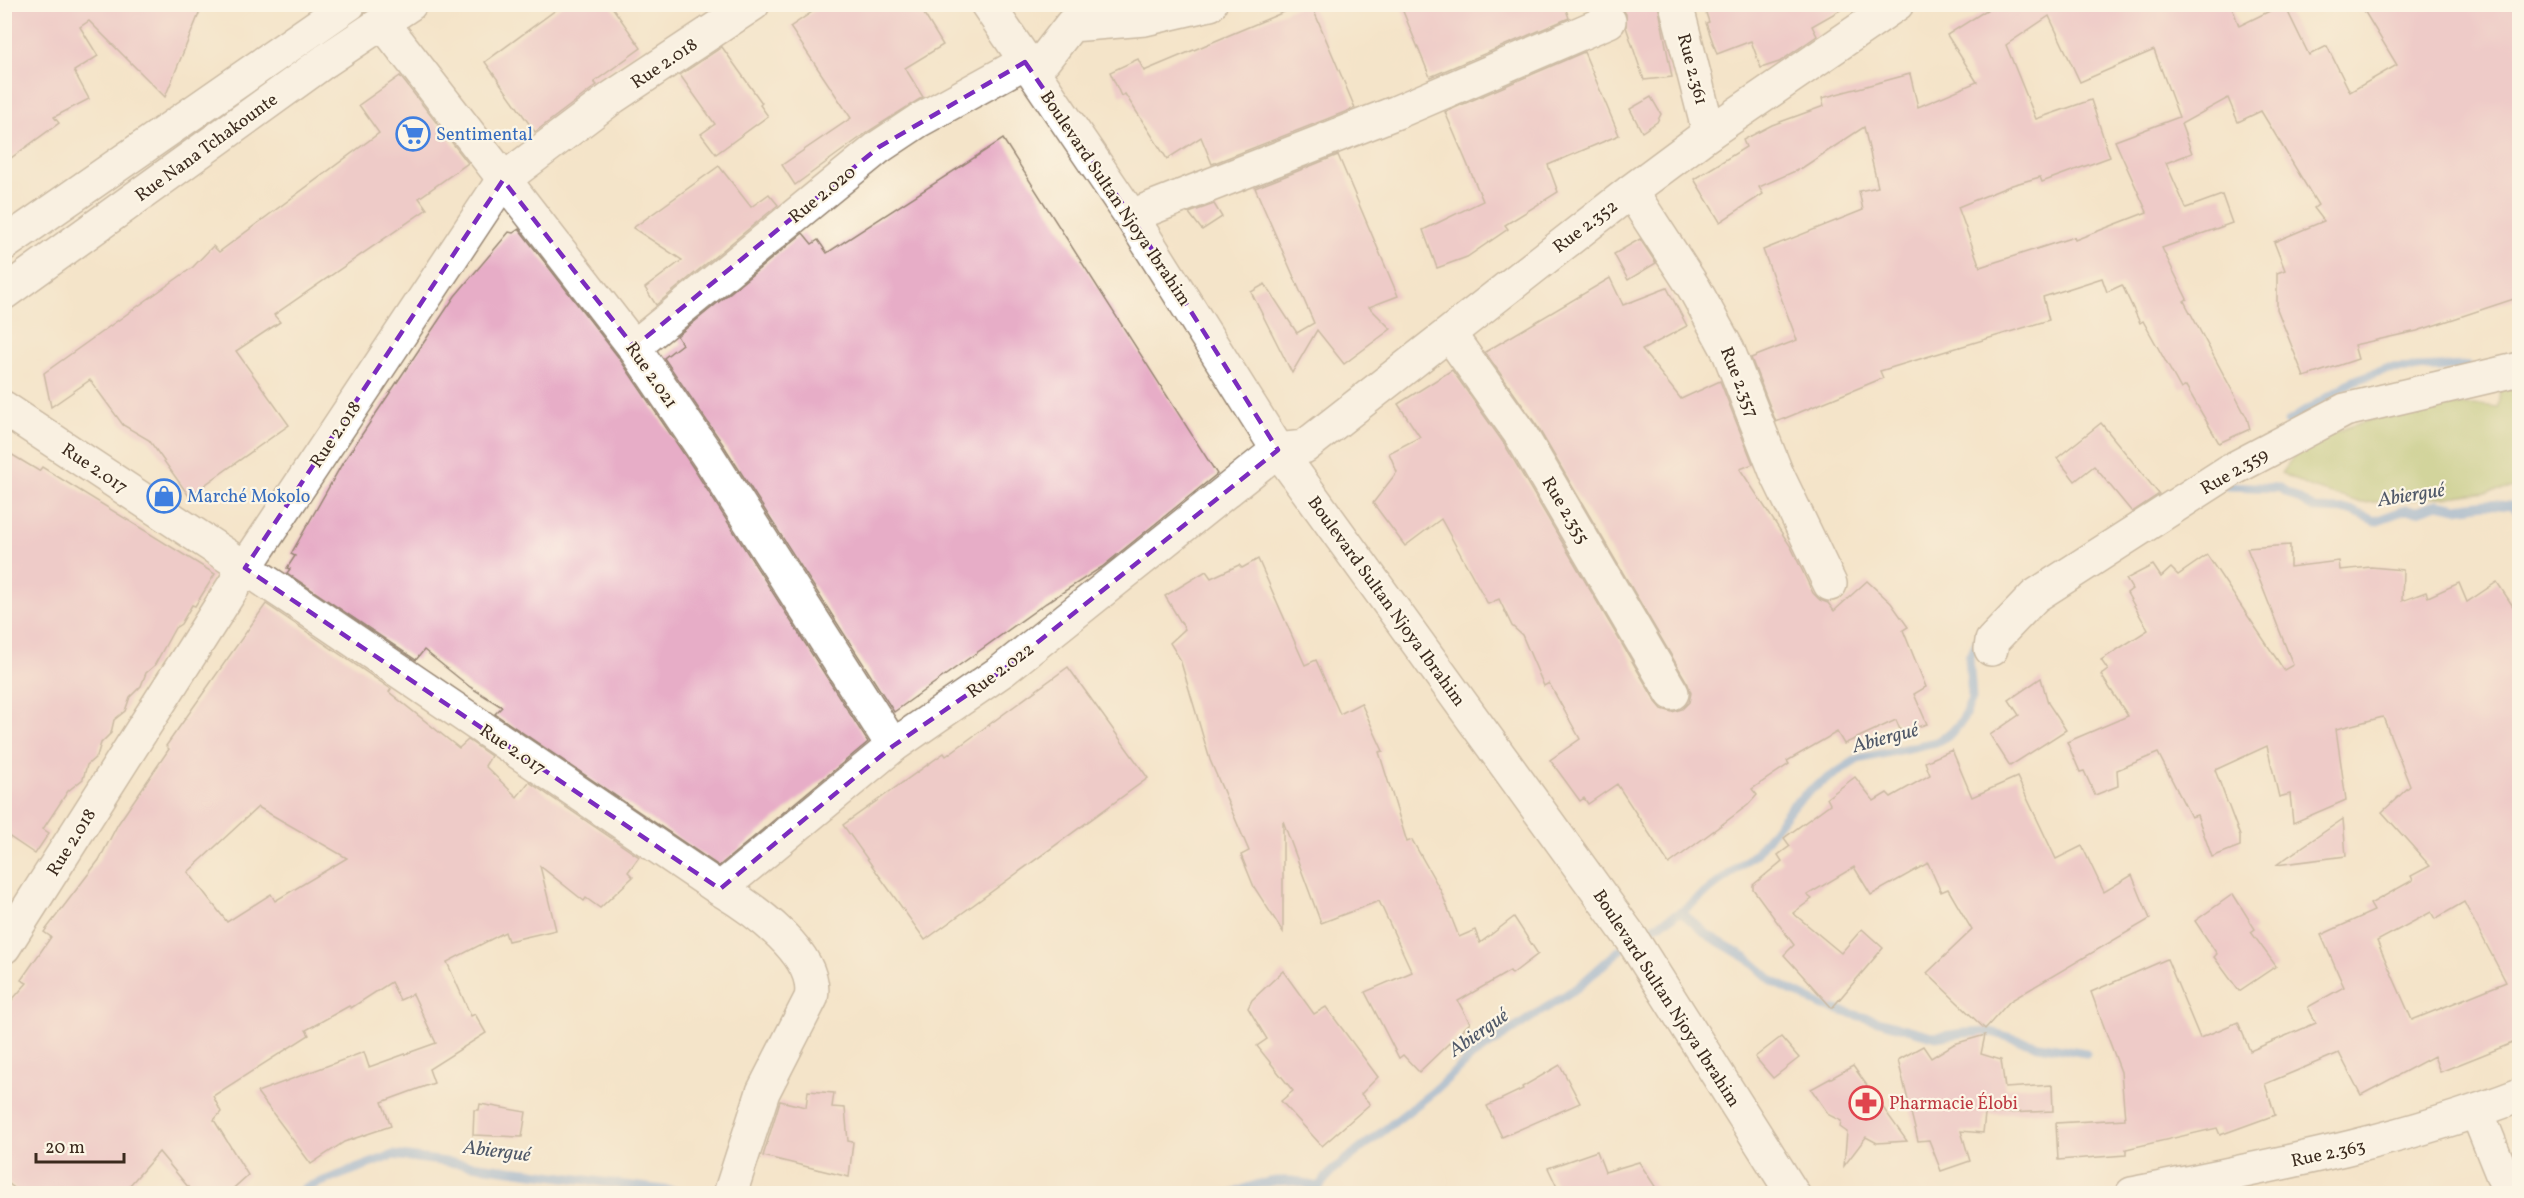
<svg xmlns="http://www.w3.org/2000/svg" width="2524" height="1198" viewBox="0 0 2524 1198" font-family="Vollkorn,serif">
	<rect width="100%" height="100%" fill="#fcf5e5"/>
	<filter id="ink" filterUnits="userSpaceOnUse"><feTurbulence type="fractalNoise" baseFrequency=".0167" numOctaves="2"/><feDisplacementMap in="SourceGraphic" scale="12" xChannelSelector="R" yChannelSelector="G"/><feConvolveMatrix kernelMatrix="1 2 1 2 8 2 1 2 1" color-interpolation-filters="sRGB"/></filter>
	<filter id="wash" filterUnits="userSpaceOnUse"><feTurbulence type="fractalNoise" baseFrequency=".008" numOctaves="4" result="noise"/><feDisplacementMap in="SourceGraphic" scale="24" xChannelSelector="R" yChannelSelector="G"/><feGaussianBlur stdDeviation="1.35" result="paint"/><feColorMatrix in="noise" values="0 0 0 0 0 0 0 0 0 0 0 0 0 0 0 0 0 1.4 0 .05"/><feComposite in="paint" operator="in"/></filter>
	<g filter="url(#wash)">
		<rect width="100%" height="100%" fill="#f4e4c9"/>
		<path fill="#a9c166" stroke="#727642" stroke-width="1.5" d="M2519,385V492L2516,488L2457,496L2362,503L2312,488L2281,473C2286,467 2292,457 2299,452C2348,418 2439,399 2498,407L2500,390Z"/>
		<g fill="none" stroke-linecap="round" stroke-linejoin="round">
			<g stroke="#6e9ed7" stroke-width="9">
				<polyline points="2288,422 2353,381 2386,369 2467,366"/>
				<polyline points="2227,486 2280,488 2315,509 2350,510 2375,521 2405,510 2418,511 2438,504 2457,508 2486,504 2511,506 2520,514"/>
				<polyline points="1681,912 1709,936 1747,958 1774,982 1823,1006 1936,1037 1963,1033 1991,1032 2033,1044 2086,1053"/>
				<polyline points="300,1194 305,1188 393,1155 696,1194"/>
				<polyline points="1089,1194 1103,1191 1134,1194"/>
				<path d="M1233,1194C1253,1184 1277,1178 1300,1182C1308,1184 1311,1187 1319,1186L1332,1171L1433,1092L1472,1056L1578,987L1632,939L1681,912L1756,853L1793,805L1813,788L1858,759L1936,742L1950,734L1962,721L1972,699L1969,657L1981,635"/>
			</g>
		</g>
		<g id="blocks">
			<g fill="#e7adc7" fill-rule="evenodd">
				<polygon points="4,4 203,4 165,97 89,21 80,27 98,56 74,71 89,99 54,117 59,123 4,163"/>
				<polygon points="564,4 610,4 641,48 594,82 597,85 535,132 485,62"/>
				<polygon points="824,4 918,4 943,45 905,68 923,97 869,131 795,185 782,165 851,118 790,27"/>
				<polygon points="1303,4 1311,4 1355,108 1212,164 1201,137 1167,159 1125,94 1121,96 1110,72 1138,59 1144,71"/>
				<polygon points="1400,4 1564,4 1569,18 1430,77"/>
				<polygon points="1658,4 1672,77 1644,80 1626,27 1626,14 1619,4"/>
				<polygon points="1703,4 1851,4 1812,26 1817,36 1779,62 1761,68 1751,41 1717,54 1706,23 1709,22"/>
				<path d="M1996,4H2231L2239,26L2284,4L2309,55L2327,46L2350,92L2397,65L2360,4H2520V297L2417,331L2354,345L2358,359L2304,377L2277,309V273L2285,270L2274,242L2324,221L2314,208L2318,205L2261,111L2238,122L2228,98L2181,124L2192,153L2166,163L2186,208L2222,195L2232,223L2162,248L2187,299L2184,301L2247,418L2250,429L2219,443L2186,386L2181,389L2143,321L2140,323L2122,285L2107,292L2102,278L2043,297L2049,320L1880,371L1883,378L1776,422L1751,358L1797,340L1763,250L1863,210L1859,191L1878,187L1864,127L1802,168L1759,187L1763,194L1720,222L1694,179L1746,147L1743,140L1772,125L1824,106L1822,98L1910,74L1918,107L1977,82L1947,35ZM2049,16L2080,82L2154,50L2179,117L2115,141L2147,212L2075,240L2074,237L1980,267L1958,207L2012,185L2040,177L2042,182L2110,157L2091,100L2036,119L2006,45Z"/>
				<polygon points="722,47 762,103 760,105 768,116 716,154 701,134 715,124 680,75"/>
				<polygon points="1584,52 1619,135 1548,165 1558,192 1505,225 1508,229 1467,257 1437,268 1423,230 1483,201 1445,112"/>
				<polygon points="400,76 468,163 419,198 427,209 274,315 280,322 236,351 289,425 189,496 149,440 123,425 90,380 51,407 44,373 193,267 213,246 219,252 379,133 359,105"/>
				<polygon points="1651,97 1661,114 1657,122 1642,132 1630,109"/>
				<polygon points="1003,139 1217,474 1102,567 1046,603 894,712 724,446 664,358 682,344 677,336 803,233 812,244 818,240 827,253"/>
				<polygon points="1338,155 1398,296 1369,307 1391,329 1344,364 1317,330 1292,373 1251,292 1265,284 1297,333 1314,323 1255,188"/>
				<polygon points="719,166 751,207 769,194 778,205 656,305 645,288 682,260 633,228"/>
				<polygon points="1214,204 1222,217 1202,230 1189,213"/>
				<polygon points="519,229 619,358 692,466 868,742 719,866 495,714 502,707 470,687 424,650 416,660 287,573 290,569 287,568 295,556 291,554 342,464 455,296 509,232 513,233"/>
				<polygon points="1640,239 1656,263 1628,280 1614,254"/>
				<polygon points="1610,278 1623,305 1667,288 1687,326 1642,350 1681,399 1720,381 1753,464 1740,469 1791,547 1813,593 1820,600 1828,603 1834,611 1867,581 1891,603 1908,627 1903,630 1926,687 1914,694 1927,724 1901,732 1896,720 1844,744 1837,732 1787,761 1789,764 1752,789 1757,795 1748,805 1669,864 1617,784 1588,804 1584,798 1580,801 1550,760 1580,739 1549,683 1544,686 1522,635 1512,626 1499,599 1488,604 1441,519 1405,546 1373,503 1397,472 1389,453 1420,437 1398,404 1452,370 1505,445 1656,702 1662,709 1672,712 1682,709 1689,702 1691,693 1688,684 1537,426 1485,352"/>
				<polygon points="2101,423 2159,494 2132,512 2094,466 2075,481 2057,458"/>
				<polygon points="4,450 39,471 42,467 215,574 195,606 192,605 181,624 175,628 154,666 146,673 141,686 130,697 125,711 114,720 111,733 101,743 97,756 87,765 83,779 68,791 43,829 49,833 35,854 4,833"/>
				<path d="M2290,545V567L2339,561L2340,570L2371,567L2403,570L2402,601L2426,592L2428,597L2459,583L2467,602L2497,582L2520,617V1040L2440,1072L2434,1056L2361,1095L2339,1053L2265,1084L2275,1115L2220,1135L2217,1128L2126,1149V1155L2058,1160L2056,1123L2125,1119L2121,1072L2091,992L2167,959L2200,1038L2238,1022L2250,1051L2316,1023L2308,1007L2344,987L2321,935L2374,911L2370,904L2413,880L2411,876L2430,866L2382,812L2410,786L2383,717L2336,729L2346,800L2293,823L2290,794L2279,797L2267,746L2215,770L2240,836V846L2212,857L2197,815L2191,817L2158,753L2117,770L2118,786L2095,795L2084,771L2080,772L2067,742L2128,716L2101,675L2108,670L2101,660L2148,630L2127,593L2132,589L2126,579L2153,565L2161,577L2171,568L2178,575L2207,555L2284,670L2293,665L2247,548ZM2464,902L2506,982L2412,1020L2377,941L2431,912L2435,919Z"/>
				<polygon points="1258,559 1305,665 1316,660 1340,714 1361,703 1383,751 1379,752 1407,842 1412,840 1441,891 1459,937 1475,930 1480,943 1514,917 1538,954 1512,974 1510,971 1458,1001 1470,1023 1419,1072 1403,1055 1399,1058 1365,992 1412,972 1379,901 1321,923 1283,821 1283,932 1254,887 1241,855 1249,851 1210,760 1180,659 1170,643 1185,629 1165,596 1206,571 1211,578 1239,565 1242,568"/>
				<path d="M266,604L391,689L389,692L459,748L468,740L491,756L485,766L517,797L529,782L639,857L628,872L633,877L600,908L586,898L584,901L540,866L556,930L508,941L505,932L447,962L471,1016L475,1014L486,1033L429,1069L434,1083L382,1102L391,1126L344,1142L311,1164L257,1092L364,1052L369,1067L436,1043L413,994L400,1000L391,982L351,1008L349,1006L306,1030L309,1035L213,1096L221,1112L214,1120L248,1175L227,1194H194L159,1152L122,1194H22L4,1180V1009L27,983L21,980L51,937L44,932L99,860L118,824L169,749L166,746ZM258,807L347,858L275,901L271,894L227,922L188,872Z"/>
				<polygon points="1068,667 1148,778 925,940 843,825 944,753 946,756"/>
				<polygon points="2041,678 2048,703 2066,730 2010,766 1990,735 2019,715 2009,700"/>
				<polygon points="1952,750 1972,797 2017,777 2056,859 2082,846 2104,892 2132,875 2150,919 2010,1001 1985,1029 1927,973 1972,930 1948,889 1941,892 1928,863 1871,895 1854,867 1807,895 1812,899 1793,913 1841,953 1862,929 1883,948 1832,1008 1784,955 1794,945 1753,889 1753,885 1782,861 1778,855 1790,846 1784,838 1830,804 1827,798 1855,777 1874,801 1887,793 1891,797 1930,775 1925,762"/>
				<polygon points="2343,819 2346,856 2276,865"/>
				<polygon points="2233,894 2255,929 2251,932 2276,966 2239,991 2214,957 2217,954 2195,921"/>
				<polygon points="1283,971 1314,1014 1326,1007 1378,1077 1361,1094 1370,1104 1322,1146 1281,1101 1293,1091 1257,1046 1267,1039 1248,1008 1252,1000"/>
				<polygon points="1985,1035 1981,1054 2001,1060 2005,1088 2052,1085 2053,1111 1985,1114 1983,1133 1961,1131 1970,1161 1941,1171 1929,1140 1918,1141 1898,1060 1923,1046 1931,1058 1954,1044"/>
				<polygon points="1781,1037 1799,1058 1773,1078 1755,1057"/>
				<polygon points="1560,1065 1580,1103 1502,1137 1487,1106 1523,1089 1522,1087"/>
				<polygon points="1853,1066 1907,1141 1877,1143 1866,1137 1844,1166 1847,1132 1840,1127 1841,1121 1829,1115 1811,1089"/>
				<polygon points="808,1091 834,1093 832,1107 845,1108 848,1141 853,1142 849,1177 763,1156 780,1101 806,1107"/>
				<polygon points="480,1104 526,1112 522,1137 473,1135 474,1110 479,1110"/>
				<polygon points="1597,1151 1605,1172 1639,1162 1660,1194 1556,1194 1557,1187 1548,1168"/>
			</g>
		</g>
	</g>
	<g filter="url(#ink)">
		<use href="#blocks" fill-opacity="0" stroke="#988774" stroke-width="1.5"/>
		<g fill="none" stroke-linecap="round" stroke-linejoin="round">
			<defs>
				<g id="minor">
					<polyline points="987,4 1131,216 1278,450 1632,939 1793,1194"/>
					<polyline points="1676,4 1709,133"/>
					<polyline points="383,23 634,347 708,456 893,746"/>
					<polyline points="1631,191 1694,288 1728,350 1776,472 1830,584"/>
					<polyline points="1131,216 1397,112 1609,21"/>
					<polyline points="1450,335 1521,435 1672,693"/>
					<polyline points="634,347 879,147 918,121 1025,62 1044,60 1071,25 1145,19 1210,4"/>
					<path d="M4,408L309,610L720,889C752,908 820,955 811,998L763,1092L730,1194"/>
					<polyline points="1991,649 1992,641 2035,596 2231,470 2345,410 2520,369"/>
					<polyline points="720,889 893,746 1003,670 1278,450 1304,447 1631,191 1709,133 1897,4"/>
					<polyline points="4,947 245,568 503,180 613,97 753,4"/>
					<polyline points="2477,1112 2510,1194"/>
					<path d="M2132,1194C2263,1167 2394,1144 2520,1095"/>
				</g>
				<g id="major">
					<polyline points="4,244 349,4"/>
					<polyline points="4,293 325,61 410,4"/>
				</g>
			</defs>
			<use href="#minor" stroke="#988774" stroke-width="36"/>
			<use href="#major" stroke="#988774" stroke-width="36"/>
			<use href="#minor" stroke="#fff" stroke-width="33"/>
			<use href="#major" stroke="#fff" stroke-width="33"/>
		</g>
	</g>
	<path d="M0 0H2524V1198H0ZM1025,62L1131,216L1278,450L1003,670L893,746L720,889L245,568L503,180L634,347L879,147Z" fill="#f4e4c9" fill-opacity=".55" fill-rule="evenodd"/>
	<path fill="none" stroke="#7b2cbf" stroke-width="4.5" stroke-dasharray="12 8" stroke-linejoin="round" d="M1025,62L1131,216L1278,450L1003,670L893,746L720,889L245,568L503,180L634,347L879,147Z"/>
	<defs>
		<symbol id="supermarket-ring" viewBox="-11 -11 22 22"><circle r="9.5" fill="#fcf5e5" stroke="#3f7fe0" stroke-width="1.5"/><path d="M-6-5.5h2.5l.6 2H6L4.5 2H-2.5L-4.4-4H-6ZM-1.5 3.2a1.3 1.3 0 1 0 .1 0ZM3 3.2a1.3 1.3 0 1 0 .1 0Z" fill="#3f7fe0"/></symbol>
		<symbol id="shop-ring" viewBox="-11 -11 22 22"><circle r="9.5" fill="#fcf5e5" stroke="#3f7fe0" stroke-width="1.5"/><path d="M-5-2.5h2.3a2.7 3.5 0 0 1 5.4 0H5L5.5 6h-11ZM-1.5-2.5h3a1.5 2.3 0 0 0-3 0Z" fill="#3f7fe0"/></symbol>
		<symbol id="pharmacy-ring" viewBox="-11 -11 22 22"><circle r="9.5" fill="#fcf5e5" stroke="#e0444e" stroke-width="1.5"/><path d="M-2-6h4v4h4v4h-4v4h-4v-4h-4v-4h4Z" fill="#e0444e"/></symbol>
	</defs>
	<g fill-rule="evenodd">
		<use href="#supermarket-ring" x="394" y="115" width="38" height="38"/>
		<use href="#shop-ring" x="145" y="477" width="38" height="38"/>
		<use href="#pharmacy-ring" x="1847" y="1084" width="38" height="38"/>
	</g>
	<g text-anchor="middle" stroke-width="4.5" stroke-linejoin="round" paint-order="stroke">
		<g font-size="18" fill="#3b2a1e" stroke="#fcf5e5">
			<text transform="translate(664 63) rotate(-34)" y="6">Rue 2.018</text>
			<text transform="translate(1693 69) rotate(75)" y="6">Rue 2.361</text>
			<text transform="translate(206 147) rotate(-36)" y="6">Rue Nana Tchakounte</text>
			<text transform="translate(822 194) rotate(-39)" y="6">Rue 2.020</text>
			<text transform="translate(1116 198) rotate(56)" y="6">Boulevard Sultan Njoya Ibrahim</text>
			<text transform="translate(1585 226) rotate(-37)" y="6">Rue 2.352</text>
			<text transform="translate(652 375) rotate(55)" y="6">Rue 2.021</text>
			<text transform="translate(1740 382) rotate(68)" y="6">Rue 2.357</text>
			<text transform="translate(335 434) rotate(-56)" y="6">Rue 2.018</text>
			<text transform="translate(95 468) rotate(34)" y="6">Rue 2.017</text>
			<text transform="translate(2234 471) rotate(-30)" y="6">Rue 2.359</text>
			<text transform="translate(1566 510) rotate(59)" y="6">Rue 2.355</text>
			<text transform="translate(1387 601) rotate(54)" y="6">Boulevard Sultan Njoya Ibrahim</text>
			<text transform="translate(1000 670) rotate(-37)" y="6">Rue 2.022</text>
			<text transform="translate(513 749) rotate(34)" y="6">Rue 2.017</text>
			<text transform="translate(71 842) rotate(-58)" y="6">Rue 2.018</text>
			<text transform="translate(1667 998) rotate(57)" y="6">Boulevard Sultan Njoya Ibrahim</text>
			<text transform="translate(2328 1153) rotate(-12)" y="6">Rue 2.363</text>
		</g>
		<g font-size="18" fill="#366cbe" stroke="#fcf5e5" text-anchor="start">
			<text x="436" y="140">Sentimental</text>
			<text x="187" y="502">Marché Mokolo</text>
		</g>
		<g font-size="18" fill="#be3a42" stroke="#fcf5e5" text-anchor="start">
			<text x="1889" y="1109">Pharmacie Élobi</text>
		</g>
		<g font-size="20" font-style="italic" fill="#4f5868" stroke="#fcf5e5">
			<text transform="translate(2411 494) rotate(-9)" y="7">Abiergué</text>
			<text transform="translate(1885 737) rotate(-15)" y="7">Abiergué</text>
			<text transform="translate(1478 1032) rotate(-35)" y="7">Abiergué</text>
			<text transform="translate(497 1150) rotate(7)" y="7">Abiergué</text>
		</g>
	</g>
	<rect width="2524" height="1198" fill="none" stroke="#fcf5e5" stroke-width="24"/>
	<path d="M36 1153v9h88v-9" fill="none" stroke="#3b2a1e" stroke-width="3"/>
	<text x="45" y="1153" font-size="18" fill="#3b2a1e" stroke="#fcf5e5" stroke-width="4.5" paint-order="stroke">20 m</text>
</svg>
